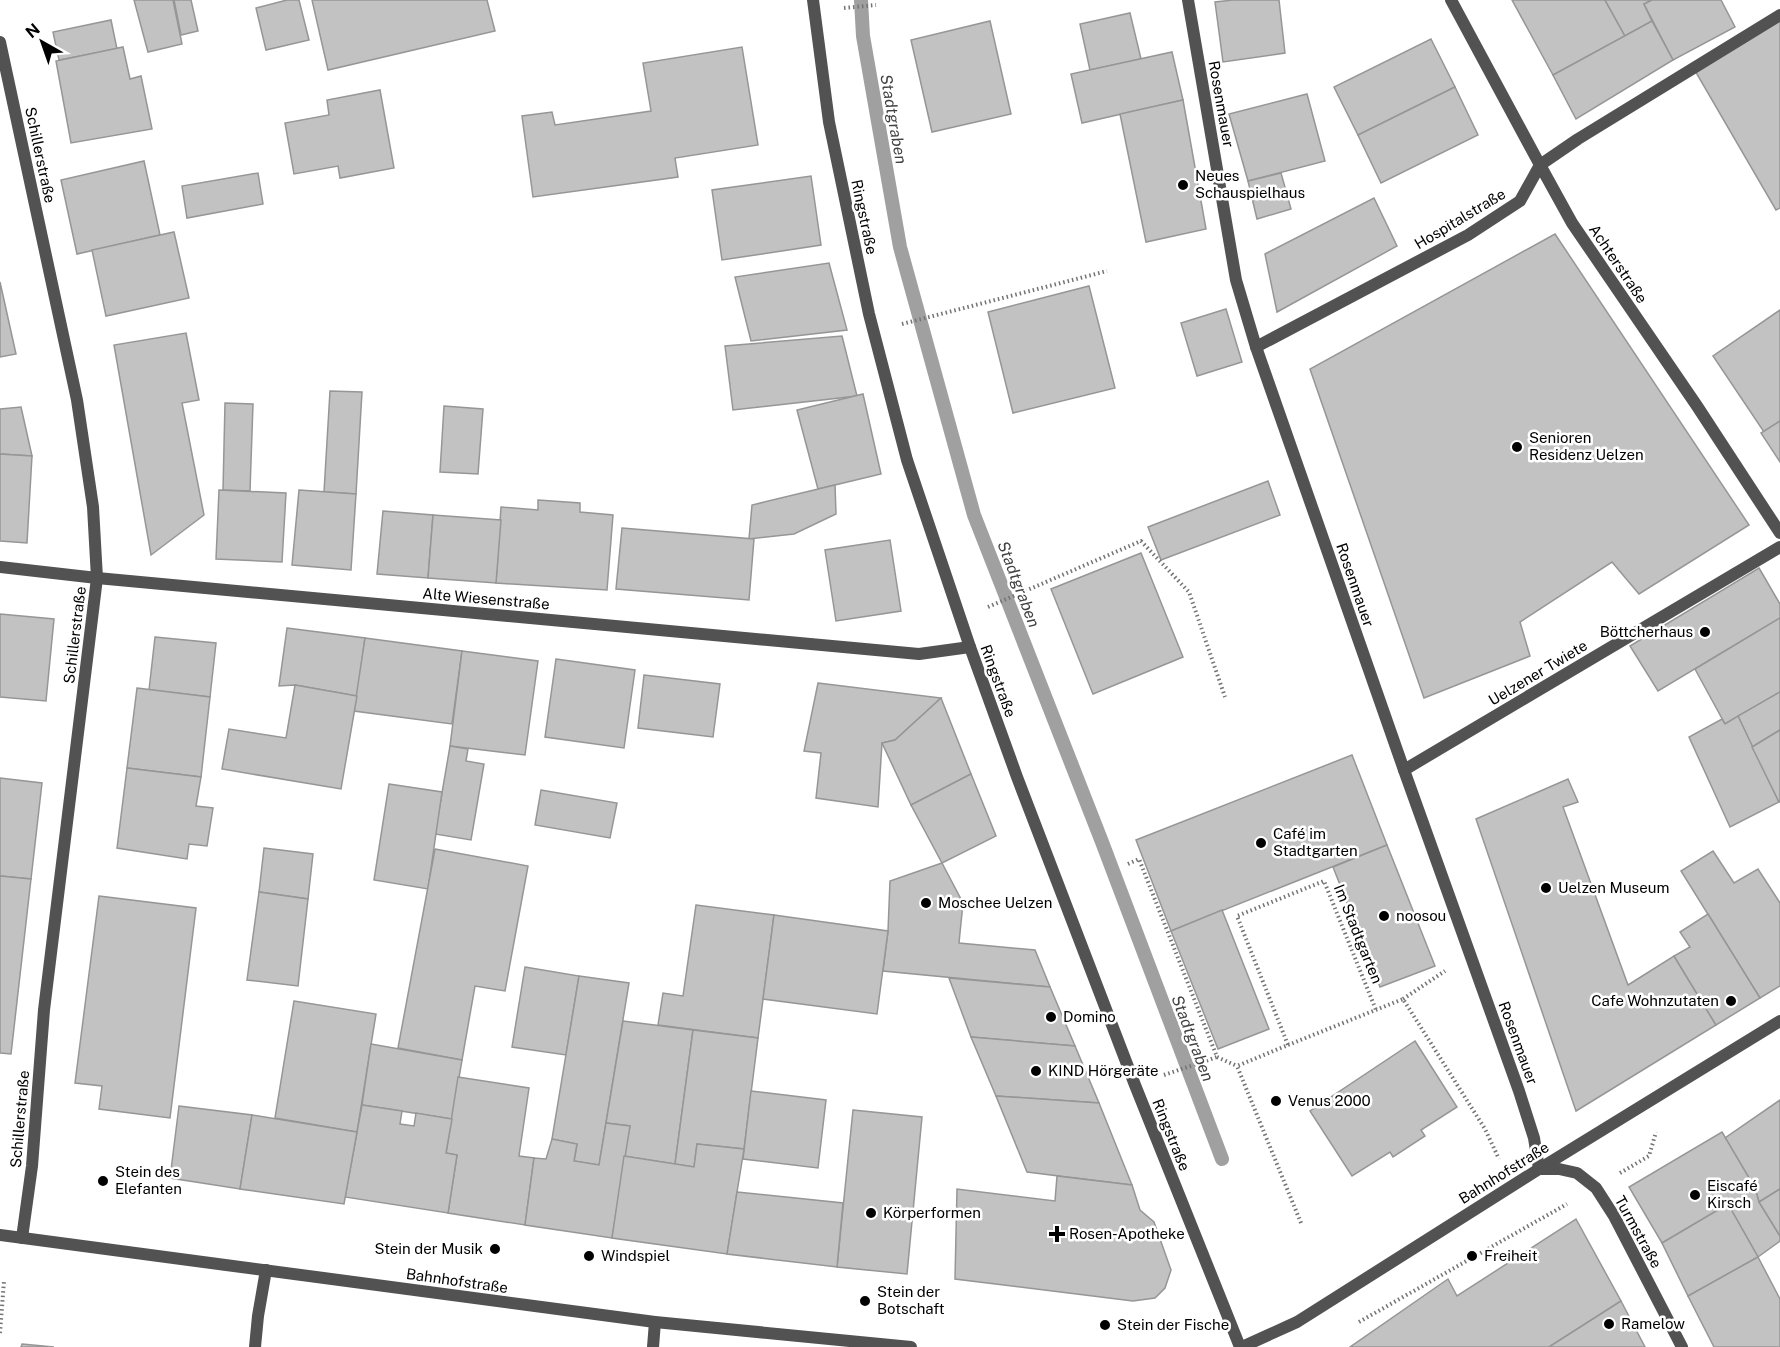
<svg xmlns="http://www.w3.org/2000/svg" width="1780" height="1347" viewBox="0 0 1780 1347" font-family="'Public Sans',sans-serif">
	<rect width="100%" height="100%" fill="#fff"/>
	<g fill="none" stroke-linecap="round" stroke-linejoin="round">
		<polyline stroke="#a0a0a0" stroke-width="14" points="861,0 863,36 900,247 974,515 1102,842 1222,1159"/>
	</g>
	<g fill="#c2c2c2" stroke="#969696" stroke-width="1.5">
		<polygon points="134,0 173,0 182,44 148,52"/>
		<polygon points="174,0 191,0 198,31 181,35"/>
		<polygon points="287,0 299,0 309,40 266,50 256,8"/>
		<polygon points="312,0 487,0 495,31 328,70"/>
		<polygon points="1233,0 1279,0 1285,53 1223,62 1215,2"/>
		<polygon points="1512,0 1605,0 1625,36 1553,75"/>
		<polygon points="1605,0 1652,0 1644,4 1652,21 1625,36"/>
		<polygon points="1652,0 1721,0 1735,27 1673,60 1644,4"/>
		<polygon points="1130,13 1141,59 1090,70 1080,24"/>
		<polygon points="1780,19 1780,208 1776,210 1694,69"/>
		<polygon points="111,20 117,49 59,60 53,32"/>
		<polygon points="990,21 1011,114 932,132 911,40"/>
		<polygon points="1652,21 1673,60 1576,119 1553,75"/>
		<polygon points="1431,39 1455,87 1358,135 1334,87"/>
		<polygon points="123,47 130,79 141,76 152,129 71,143 56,61"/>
		<polygon points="742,47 758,145 675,158 678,177 533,197 522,116 552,112 555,125 651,111 643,63"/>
		<polygon points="1172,52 1183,100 1082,123 1071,74"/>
		<polygon points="1455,87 1478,135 1381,183 1358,135"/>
		<polygon points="380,90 394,168 340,178 338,166 294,174 285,123 329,115 327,100"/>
		<polygon points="1307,94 1325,161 1248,181 1229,114"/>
		<polygon points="1183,100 1206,229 1146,242 1120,114"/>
		<polygon points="144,161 160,235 77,254 61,180"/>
		<polygon points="258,173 263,204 187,218 182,186"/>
		<polygon points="1281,173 1291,209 1257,219 1248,181"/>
		<polygon points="811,176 821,245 722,260 712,190"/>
		<polygon points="1374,198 1397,246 1277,312 1265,254"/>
		<polygon points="174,232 189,298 106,316 92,250"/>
		<polygon points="1555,234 1749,525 1639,594 1612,562 1520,622 1530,656 1424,698 1310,369"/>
		<polygon points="829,263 847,330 751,341 735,277"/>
		<polygon points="0,282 16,354 0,357"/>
		<polygon points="1089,286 1115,388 1013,413 988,312"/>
		<polygon points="1226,309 1242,362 1197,376 1181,323"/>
		<polygon points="1780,310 1780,421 1764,432 1713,356"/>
		<polygon points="186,333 199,400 182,403 204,515 151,555 114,345"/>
		<polygon points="842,336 857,396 733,410 725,346"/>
		<polygon points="330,391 362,392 356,494 324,492"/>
		<polygon points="863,394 881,474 818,489 797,410"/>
		<polygon points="225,403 253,404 250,491 223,490"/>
		<polygon points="444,406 483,409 478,474 440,472"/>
		<polygon points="21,407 32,456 0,454 0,409"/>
		<polygon points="1780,421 1780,462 1761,433"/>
		<polygon points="0,454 32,456 27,543 0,541"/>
		<polygon points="1268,481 1280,515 1161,560 1148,527"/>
		<polygon points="835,485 836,514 794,534 749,539 752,505"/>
		<polygon points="219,490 286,493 282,562 216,559"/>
		<polygon points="299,490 356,494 351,570 292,565"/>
		<polygon points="538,500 580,503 580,512 613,515 607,590 496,583 501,507 538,510"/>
		<polygon points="383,511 433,515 428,578 377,574"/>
		<polygon points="433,515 501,520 496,583 428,578"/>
		<polygon points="622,528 754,539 749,600 616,589"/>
		<polygon points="890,540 901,611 836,621 825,550"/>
		<polygon points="1141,553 1183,657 1093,694 1051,589"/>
		<polygon points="1759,568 1780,604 1780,618 1658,691 1630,646"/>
		<polygon points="0,614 54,619 46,701 0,697"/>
		<polygon points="1780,618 1780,692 1725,724 1695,669"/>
		<polygon points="287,628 365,638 357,696 295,685 279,686"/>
		<polygon points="155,637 216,643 210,697 149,690"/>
		<polygon points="365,638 462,651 452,724 354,711"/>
		<polygon points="462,651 538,661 525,755 450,746"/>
		<polygon points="556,659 635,670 624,748 545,737"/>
		<polygon points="644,675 720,684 713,737 638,728"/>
		<polygon points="818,683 941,698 895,740 882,743 878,807 816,798 821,753 804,751"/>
		<polygon points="295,685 357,696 341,789 222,769 229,729 286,738"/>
		<polygon points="137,688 210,697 201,777 127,768"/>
		<polygon points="1780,692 1780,730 1752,747 1738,716"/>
		<polygon points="941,698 971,774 911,805 882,743 895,740"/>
		<polygon points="1738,716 1779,802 1730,827 1689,737 1722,719 1725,724"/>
		<polygon points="1780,730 1780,801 1779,802 1752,747"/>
		<polygon points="450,746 468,749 466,761 484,764 471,840 435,834"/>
		<polygon points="1352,755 1387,845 1171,931 1136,840"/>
		<polygon points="127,768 201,777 196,806 213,808 207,846 189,844 187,859 117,848"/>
		<polygon points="971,774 996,836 942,863 911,805"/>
		<polygon points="0,778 42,783 31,879 0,876"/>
		<polygon points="1568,779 1578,802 1563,807 1628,985 1674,956 1716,1025 1576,1111 1476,819"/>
		<polygon points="389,784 442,792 428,889 374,880"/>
		<polygon points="541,790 617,803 610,838 535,825"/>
		<polygon points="1387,845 1435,966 1380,987 1333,867"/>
		<polygon points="264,848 313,854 308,899 259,892"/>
		<polygon points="435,849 528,866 505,991 475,986 462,1060 398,1048"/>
		<polygon points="1713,851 1734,883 1758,869 1780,903 1780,986 1760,998 1681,871"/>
		<polygon points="942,863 963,903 959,943 1035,950 1050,987 883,971 888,931 890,881"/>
		<polygon points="0,876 31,879 11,1054 0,1053"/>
		<polygon points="259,892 308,899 298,986 247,980"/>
		<polygon points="99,896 196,908 170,1118 99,1109 102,1086 75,1083"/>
		<polygon points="696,905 774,915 758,1038 658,1025 663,993 683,996"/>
		<polygon points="1222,910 1269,1029 1218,1049 1171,931"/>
		<polygon points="1708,914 1760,998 1716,1025 1674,956 1690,947 1680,932"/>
		<polygon points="774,915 888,931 877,1014 763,999"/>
		<polygon points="525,967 579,976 566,1055 512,1047"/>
		<polygon points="579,976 629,983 599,1165 574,1161 577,1144 552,1139"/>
		<polygon points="949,978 1050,987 1075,1046 971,1037"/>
		<polygon points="294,1001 376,1014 357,1132 275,1118"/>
		<polygon points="623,1021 693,1030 675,1164 624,1156 630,1126 606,1123"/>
		<polygon points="693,1030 758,1038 744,1149 697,1144 694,1167 675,1164"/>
		<polygon points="971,1037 1075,1046 1099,1103 996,1096"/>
		<polygon points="1415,1041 1457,1107 1421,1130 1425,1136 1393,1157 1390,1152 1352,1176 1310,1111"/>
		<polygon points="371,1044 462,1060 452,1119 362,1105"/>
		<polygon points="458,1077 529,1088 519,1156 534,1158 525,1225 448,1213 457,1155 446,1153"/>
		<polygon points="751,1091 826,1100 818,1168 743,1159"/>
		<polygon points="996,1096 1099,1103 1132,1185 1027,1172"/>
		<polygon points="1780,1100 1780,1189 1759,1202 1755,1188 1725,1138"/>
		<polygon points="362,1105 402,1111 400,1124 414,1126 416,1113 452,1119 446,1153 457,1155 448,1213 345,1197"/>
		<polygon points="179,1106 252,1115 240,1189 170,1178"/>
		<polygon points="853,1110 922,1117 907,1274 837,1267"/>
		<polygon points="252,1115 357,1132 344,1204 240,1189"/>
		<polygon points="606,1123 630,1126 612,1238 525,1225 534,1158 546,1159 552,1139 577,1144 574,1161 599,1165"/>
		<polygon points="1722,1132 1755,1188 1759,1202 1780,1236 1780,1241 1758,1257 1728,1204 1662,1243 1629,1187"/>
		<polygon points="697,1144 744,1149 727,1254 612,1238 624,1156 694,1167"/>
		<polygon points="1057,1176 1132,1185 1140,1210 1154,1222 1171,1270 1165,1288 1155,1298 1133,1301 955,1279 957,1189 1055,1201"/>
		<polygon points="1780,1189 1780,1236 1759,1202"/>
		<polygon points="737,1192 843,1203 837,1267 727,1254"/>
		<polygon points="1728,1204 1758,1257 1688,1296 1662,1243"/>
		<polygon points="1576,1219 1621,1301 1549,1347 1350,1347 1448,1279 1457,1296"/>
		<polygon points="1758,1257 1780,1299 1780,1347 1714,1347 1688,1296"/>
		<polygon points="1621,1301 1645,1347 1549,1347"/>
		<polygon points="22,1344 54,1347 21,1347"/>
	</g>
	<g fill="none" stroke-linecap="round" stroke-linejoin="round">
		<g stroke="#747474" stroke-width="4" stroke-dasharray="1.5 3" stroke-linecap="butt">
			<polyline points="844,8 876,5"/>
			<polyline points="902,324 1107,271"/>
			<polyline points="988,607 1141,541 1189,592 1225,697"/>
			<polyline points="1128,864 1139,859 1217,1057 1237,1066"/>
			<polyline points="1403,999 1445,971"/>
			<polyline points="1288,1045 1403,999 1485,1129 1499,1159"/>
			<polyline points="1164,1075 1217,1057"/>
			<polyline points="1620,1173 1649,1156 1656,1132"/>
			<polyline points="1301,1223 1237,1066 1288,1045 1237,916 1324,881 1376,1010"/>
			<polyline points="1359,1322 1567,1204"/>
			<polyline points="0,1333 4,1281"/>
		</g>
		<g stroke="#525252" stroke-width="12">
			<polyline points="1780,15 1578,139 1540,165 1572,223 1697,406 1780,533"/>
			<polyline points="1404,770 1780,547"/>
			<polyline points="1539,1169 1780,1021"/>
		</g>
		<g stroke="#525252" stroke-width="12">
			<polyline points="813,0 829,122 869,314 907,460 970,647 1017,777 1135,1085 1240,1347"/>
			<polyline points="1188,0 1236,280 1256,347 1404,770 1519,1091 1534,1138 1539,1169"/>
			<polyline points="0,42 77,400 93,507 97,578 44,1010 32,1166 22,1238"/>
			<polyline points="1256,347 1468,235 1520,201 1540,165 1451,0"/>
			<polyline points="0,567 97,578 919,654 970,647"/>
			<polyline points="1539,1169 1559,1169 1577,1173 1596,1188 1614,1216 1682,1347"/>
			<polyline points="0,1235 655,1322 911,1347"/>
			<polyline points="255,1347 258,1316 266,1270"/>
			<polyline points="653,1347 655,1322"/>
			<polyline points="1242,1347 1297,1322 1539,1169"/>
		</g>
	</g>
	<g fill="#000" stroke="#fff" stroke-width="2">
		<circle cx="1183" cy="185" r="6"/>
		<circle cx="1517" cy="447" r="6"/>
		<circle cx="1705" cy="632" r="6"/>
		<circle cx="1261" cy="843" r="6"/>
		<circle cx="1546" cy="888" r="6"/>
		<circle cx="926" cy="903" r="6"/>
		<circle cx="1384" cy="916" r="6"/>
		<circle cx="1731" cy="1001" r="6"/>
		<circle cx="1051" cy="1017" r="6"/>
		<circle cx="1036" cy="1071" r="6"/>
		<circle cx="1276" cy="1101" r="6"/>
		<circle cx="103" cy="1181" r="6"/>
		<circle cx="1695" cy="1195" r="6"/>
		<circle cx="871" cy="1213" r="6"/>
		<path d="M1054 1225h6v6h6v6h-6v6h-6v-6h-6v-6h6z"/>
		<circle cx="495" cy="1249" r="6"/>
		<circle cx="589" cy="1256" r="6"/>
		<circle cx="1472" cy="1256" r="6"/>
		<circle cx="865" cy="1301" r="6"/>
		<circle cx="1609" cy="1324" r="6"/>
		<circle cx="1105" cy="1325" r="6"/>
	</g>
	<g text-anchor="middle" stroke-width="5" stroke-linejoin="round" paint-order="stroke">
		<g font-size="15" fill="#000" stroke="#fff">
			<text transform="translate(1221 104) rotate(80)" y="5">Rosenmauer</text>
			<text transform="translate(40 155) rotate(78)" y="5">Schillerstraße</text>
			<text transform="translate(864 217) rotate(78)" y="5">Ringstraße</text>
			<text transform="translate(1460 219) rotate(-31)" y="5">Hospitalstraße</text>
			<text transform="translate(1618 264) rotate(56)" y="5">Achterstraße</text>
			<text transform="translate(1355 585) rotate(71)" y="5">Rosenmauer</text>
			<text transform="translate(486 599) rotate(5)" y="5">Alte Wiesenstraße</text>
			<text transform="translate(75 635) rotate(-83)" y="5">Schillerstraße</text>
			<text transform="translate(1538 673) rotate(-31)" y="5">Uelzener Twiete</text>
			<text transform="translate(998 681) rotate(70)" y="5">Ringstraße</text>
			<text transform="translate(1358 934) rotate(68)" y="5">Im Stadtgarten</text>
			<text transform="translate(1518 1043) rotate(70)" y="5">Rosenmauer</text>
			<text transform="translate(20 1119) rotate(-85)" y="5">Schillerstraße</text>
			<text transform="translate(1171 1135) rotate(68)" y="5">Ringstraße</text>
			<text transform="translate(1504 1173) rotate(-32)" y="5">Bahnhofstraße</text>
			<text transform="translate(1638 1232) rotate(61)" y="5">Turmstraße</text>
			<text transform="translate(457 1281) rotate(8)" y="5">Bahnhofstraße</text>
		</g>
		<g font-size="15" fill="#000" stroke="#fff" text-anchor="start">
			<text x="1195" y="181">Neues<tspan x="1195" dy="17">Schauspielhaus</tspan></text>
			<text x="1529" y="443">Senioren<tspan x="1529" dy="17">Residenz Uelzen</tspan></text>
			<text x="1693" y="637" text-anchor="end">Böttcherhaus</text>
			<text x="1273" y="839">Café im<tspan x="1273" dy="17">Stadtgarten</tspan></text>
			<text x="1558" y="893">Uelzen Museum</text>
			<text x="938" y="908">Moschee Uelzen</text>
			<text x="1396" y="921">noosou</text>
			<text x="1719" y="1006" text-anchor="end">Cafe Wohnzutaten</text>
			<text x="1063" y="1022">Domino</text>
			<text x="1048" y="1076">KIND Hörgeräte</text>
			<text x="1288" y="1106">Venus 2000</text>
			<text x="115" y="1177">Stein des<tspan x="115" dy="17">Elefanten</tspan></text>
			<text x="1707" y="1191">Eiscafé<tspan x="1707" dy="17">Kirsch</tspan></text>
			<text x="883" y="1218">Körperformen</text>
			<text x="1069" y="1239">Rosen-Apotheke</text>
			<text x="483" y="1254" text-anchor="end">Stein der Musik</text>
			<text x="601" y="1261">Windspiel</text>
			<text x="1484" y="1261">Freiheit</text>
			<text x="877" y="1297">Stein der<tspan x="877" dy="17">Botschaft</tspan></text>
			<text x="1621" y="1329">Ramelow</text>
			<text x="1117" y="1330">Stein der Fische</text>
		</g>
		<g font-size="16" font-style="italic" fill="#414141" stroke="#fff">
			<text transform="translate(894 119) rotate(80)" y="6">Stadtgraben</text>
			<text transform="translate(1019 584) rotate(69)" y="6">Stadtgraben</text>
			<text transform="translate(1193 1038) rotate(69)" y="6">Stadtgraben</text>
		</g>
	</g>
	<g transform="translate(42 42) rotate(320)" stroke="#ffffff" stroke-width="4.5" paint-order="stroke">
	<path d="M0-4.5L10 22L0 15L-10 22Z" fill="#000000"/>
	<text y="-9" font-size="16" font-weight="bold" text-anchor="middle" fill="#000000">N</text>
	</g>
</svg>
